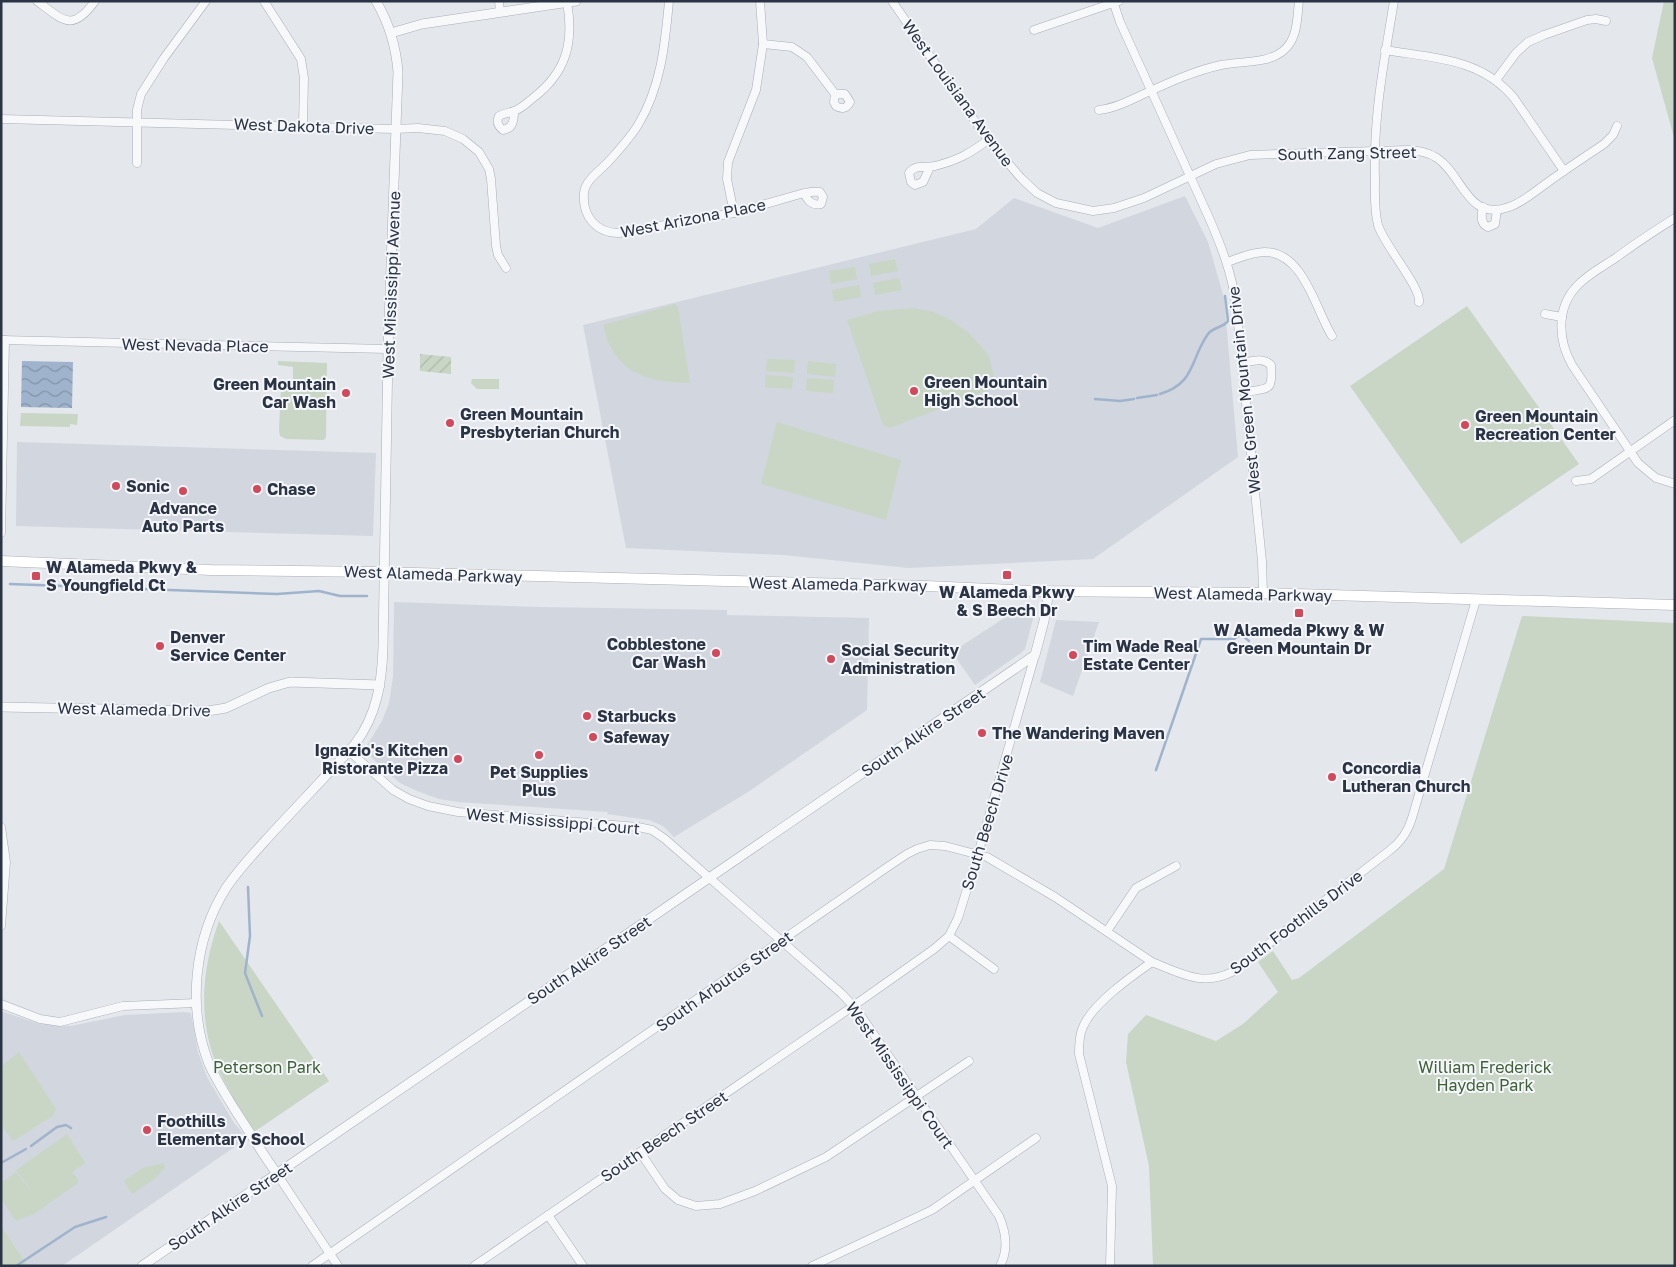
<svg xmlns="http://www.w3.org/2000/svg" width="1676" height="1267" viewBox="0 0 1676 1267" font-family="'Golos Text',sans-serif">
	<defs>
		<pattern id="garden-furrows" width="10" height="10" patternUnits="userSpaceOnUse" patternTransform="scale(1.25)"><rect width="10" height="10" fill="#c9d6c5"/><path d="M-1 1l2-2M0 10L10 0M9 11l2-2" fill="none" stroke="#adb8ab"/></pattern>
		<pattern id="water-waves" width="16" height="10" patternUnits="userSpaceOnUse" patternTransform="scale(1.25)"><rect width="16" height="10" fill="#9fb4cc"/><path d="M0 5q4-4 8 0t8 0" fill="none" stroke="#8293a7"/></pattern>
	</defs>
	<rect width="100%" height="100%" fill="#e4e7ec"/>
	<g fill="#d2d6de">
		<polygon points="1185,196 1208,242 1224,298 1238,457 1093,559 908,568 783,555 626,548 583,325 976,229 1014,198 1098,228"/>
		<polygon points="17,442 376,453 373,536 16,526"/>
		<polygon points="394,602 541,607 727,610 727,615 869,618 867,710 748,792 674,837 663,826 649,820 607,814 608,812 458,802 439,799 417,791 400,783 383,769 364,750 382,721 389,703 393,677"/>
		<polygon points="1012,613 1033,613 1034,615 1025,649 1021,653 975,685 952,652"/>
		<polygon points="1056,620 1099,622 1073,696 1040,682"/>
		<polygon points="1,1011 39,1024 71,1026 125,1015 184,1012 191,1013 198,1052 207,1077 234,1123 241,1131 246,1139 62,1266 28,1266 1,1226"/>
	</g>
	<g fill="#c9d6c5">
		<polygon points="1664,1 1675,1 1675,141 1652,58"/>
		<polygon points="895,259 898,271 871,276 869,264"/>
		<polygon points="855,267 857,279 831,284 829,271"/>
		<polygon points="899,278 902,290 875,295 873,283"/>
		<polygon points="859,285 861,297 834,302 832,290"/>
		<path d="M675,304L678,307L690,383C659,382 628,379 611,348C607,341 606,333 603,325Z"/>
		<polygon points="1467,306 1579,464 1461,544 1350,386"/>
		<polygon points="914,308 934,312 951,320 968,332 989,356 996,387 890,428 883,425 847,320 878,311"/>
		<polygon points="767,359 795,360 794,373 766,371"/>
		<polygon points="278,361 327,363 326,437 324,440 286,439 280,436 279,430 281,386 293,386 293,367 278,365"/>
		<polygon points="808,361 836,364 835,377 807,374"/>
		<polygon points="766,375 793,377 792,389 765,387"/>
		<polygon points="807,378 834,380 833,393 806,391"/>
		<polygon points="472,379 499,379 499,389 477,389 471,383"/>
		<polygon points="21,413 78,414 77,425 70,424 70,427 20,426"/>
		<polygon points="777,422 901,460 886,520 761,484"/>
		<polygon points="1522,616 1675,623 1675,1266 1153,1266 1149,1166 1126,1062 1128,1034 1146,1015 1216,1041 1243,1024 1278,992 1258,962 1273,951 1292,980 1299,978 1444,869"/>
		<path d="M219,921L329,1081L254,1132C243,1113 230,1093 220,1073C197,1023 201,971 219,921Z"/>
		<polygon points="19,1052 56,1109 54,1115 13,1141 1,1125 1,1067"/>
		<polygon points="67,1134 85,1163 72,1172 78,1179 78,1183 34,1214 16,1221 1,1199 1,1183 16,1172 36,1198 16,1170"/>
		<polygon points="163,1163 165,1167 157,1177 132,1194 124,1181 143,1168"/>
		<polygon points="1,1226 28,1266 1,1266"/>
	</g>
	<polygon fill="url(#garden-furrows)" points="420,354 451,357 451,374 420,371"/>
	<polygon fill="url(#water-waves)" points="22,361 73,362 72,408 21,407"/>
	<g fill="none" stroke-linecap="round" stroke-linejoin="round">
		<g stroke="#9fb4cc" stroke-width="2.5">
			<path d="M1160,394C1196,383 1190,359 1208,334C1213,327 1223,328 1228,321L1225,296"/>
			<polyline points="1137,398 1157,395"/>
			<polyline points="1095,399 1120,401 1134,399"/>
			<polyline points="10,584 277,594 319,591 340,596 367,596"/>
			<polyline points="1243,636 1249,641"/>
			<polyline points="1156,770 1201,639 1234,639 1240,635 1252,636"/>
			<polyline points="248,887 250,936 245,973 262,1016"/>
			<polyline points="31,1146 57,1127 66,1125 71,1128"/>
			<polyline points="1,1163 26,1149"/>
			<polyline points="16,1266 75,1227 106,1217"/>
		</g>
		<defs>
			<g id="minor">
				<path d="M37,1C63,20 72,33 95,1"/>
				<polyline points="264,1 301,59 304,78 303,126"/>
				<polyline points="499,1 500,12"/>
				<path d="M669,1C665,45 661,87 638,125C630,138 619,150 609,161C600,171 585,180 584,193C582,216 596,233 619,233L734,213L804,193C810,192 814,191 820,192L823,197L821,204C812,206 808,201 804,193"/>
				<path d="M892,1L988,140L1021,178L1037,193L1056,203L1093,211L1114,208L1144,198L1216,164L1250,155L1408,150C1419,151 1428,152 1437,158C1463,175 1467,222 1509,207C1524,202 1538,189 1551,180C1568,168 1586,156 1604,144L1613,135L1617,126"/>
				<path d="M1113,1L1120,22L1210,220C1222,248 1232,274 1236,304L1262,561L1263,593"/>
				<path d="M1394,1C1384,62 1373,117 1375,179C1375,195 1374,210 1378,225C1384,245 1421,287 1419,302"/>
				<polyline points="1034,30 1119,1"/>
				<path d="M763,44L792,47L807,57L835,94L834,102L836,106C842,110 847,108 850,102L845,94H835"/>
				<path d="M1385,50C1433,58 1481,58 1514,98L1564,171"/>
				<polyline points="1496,80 1516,53 1528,42 1544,35 1587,20 1596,19 1606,21"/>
				<path d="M1099,110C1116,108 1131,100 1146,93C1170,82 1194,71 1221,65C1241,61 1267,64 1283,51C1298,39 1297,18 1299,1"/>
				<path d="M514,111C514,121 513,128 503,130C498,126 496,122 499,116C504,113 509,113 514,111C521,109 528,102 533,98C567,72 574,42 567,2"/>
				<polyline points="1,119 395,129 418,128 445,131 463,139 479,152 489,169 491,179 496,246 498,255 506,268"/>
				<polyline points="137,163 137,110 141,94 164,58 206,1"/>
				<path d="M930,167L923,182L915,185L911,182L909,173C915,164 925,168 935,166C958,160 969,154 988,140"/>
				<path d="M1483,207C1481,215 1480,224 1488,227L1495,224L1497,210"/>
				<polyline points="734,213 727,179 728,162 756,90 763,44 760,1"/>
				<path d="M1675,218C1656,230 1636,243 1617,257C1604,266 1588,274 1577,286C1556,308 1558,340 1572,365L1638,463L1656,478L1675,484"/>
				<path d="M1227,262C1239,258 1252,252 1265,252C1304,252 1316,311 1332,336"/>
				<polyline points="1545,314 1562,317"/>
				<polyline points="1,340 388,349"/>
				<path d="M1242,363C1253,361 1262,357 1271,365C1273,392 1269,388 1245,392"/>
				<polyline points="1576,481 1591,479 1675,420"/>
				<polyline points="1,533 5,340"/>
				<path d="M349,751L393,790L409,799L428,806L458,812L638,827L652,830L665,839L841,993L857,1010L999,1216C1006,1232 1009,1249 1000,1266"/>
				<polyline points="1,827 6,862 1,926"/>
				<polyline points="1107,931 1136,888 1176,866"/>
				<polyline points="949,936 994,969"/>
				<polyline points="1,1004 40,1019 60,1022 123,1006 196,1003"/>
				<polyline points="640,1152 665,1189 678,1200 696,1206 720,1204 755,1191 826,1157 969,1061"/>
				<polyline points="277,1174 338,1266"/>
				<polyline points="548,1215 583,1266"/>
				<polyline points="312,1266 886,868 907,854 917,849 930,845 945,846 987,857 1055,897 1152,962"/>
				<polyline points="474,1266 849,1009 934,949 949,936 958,918 978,854 1035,655"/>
				<polyline points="812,1266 932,1210 1036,1138"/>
				<path d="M1110,1266L1112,1186L1079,1054C1079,1045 1079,1035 1083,1027C1092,1004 1132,976 1152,962C1180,973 1202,987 1232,972L1389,851C1401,842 1408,832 1412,818L1476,600"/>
			</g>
			<g id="tertiary">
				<polyline points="391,33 422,24 576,1"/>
				<polyline points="1,707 208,711 226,708 269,688 290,682 380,685"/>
				<path d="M277,1174C262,1153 249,1131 235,1110C226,1095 216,1080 209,1064C187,1008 194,939 226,888C240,867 258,849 275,830C302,801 329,773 355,744C377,715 382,682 383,647L388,349L398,72C396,47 389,23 376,1"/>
				<polyline points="142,1266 1035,655 1044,621 1049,591"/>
			</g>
			<polyline id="secondary" points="1,561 211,570 376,572 926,586 1034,591 1263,593 1675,605"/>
		</defs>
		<use href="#minor" stroke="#a9aeb7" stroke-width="9"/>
		<use href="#tertiary" stroke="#a9aeb7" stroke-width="10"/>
		<use href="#secondary" stroke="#a9aeb7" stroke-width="11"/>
		<use href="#minor" stroke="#f7f8fa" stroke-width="8"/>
		<use href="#tertiary" stroke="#f7f8fa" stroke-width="9"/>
		<use href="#secondary" stroke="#fff" stroke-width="10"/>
	</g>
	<g fill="#d1495b" stroke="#f4f6f9" stroke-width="2">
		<circle cx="914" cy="391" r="5"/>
		<circle cx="346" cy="393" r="5"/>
		<circle cx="450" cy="423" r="5"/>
		<circle cx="1465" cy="425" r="5"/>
		<circle cx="116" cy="486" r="5"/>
		<circle cx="257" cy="489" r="5"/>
		<circle cx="183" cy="491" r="5"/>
		<rect x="1002" y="570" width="10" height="10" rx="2.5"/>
		<rect x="31" y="571" width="10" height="10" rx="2.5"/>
		<rect x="1294" y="608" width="10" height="10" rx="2.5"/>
		<circle cx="160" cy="646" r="5"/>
		<circle cx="716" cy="653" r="5"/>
		<circle cx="1073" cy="655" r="5"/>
		<circle cx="831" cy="659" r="5"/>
		<circle cx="587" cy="716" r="5"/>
		<circle cx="982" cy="733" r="5"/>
		<circle cx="593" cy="737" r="5"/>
		<circle cx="539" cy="755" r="5"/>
		<circle cx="458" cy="759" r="5"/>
		<circle cx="1332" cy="777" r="5"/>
		<circle cx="147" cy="1130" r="5"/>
	</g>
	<g text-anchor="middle" stroke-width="4" stroke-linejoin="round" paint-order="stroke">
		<g font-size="16" fill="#2b3445" stroke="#f4f6f9">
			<text transform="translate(958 93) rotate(54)" y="6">West Louisiana Avenue</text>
			<text transform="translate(304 126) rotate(2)" y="6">West Dakota Drive</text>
			<text transform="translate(1347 153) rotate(-1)" y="6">South Zang Street</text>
			<text transform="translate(693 218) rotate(-11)" y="6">West Arizona Place</text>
			<text transform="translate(391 285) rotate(-88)" y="6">West Mississippi Avenue</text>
			<text transform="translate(195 345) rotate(1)" y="6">West Nevada Place</text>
			<text transform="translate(1244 390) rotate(-96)" y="6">West Green Mountain Drive</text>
			<text transform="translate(433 574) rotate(2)" y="6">West Alameda Parkway</text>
			<text transform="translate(838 584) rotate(1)" y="6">West Alameda Parkway</text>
			<text transform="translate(1243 594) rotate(1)" y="6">West Alameda Parkway</text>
			<text transform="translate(134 709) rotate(1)" y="6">West Alameda Drive</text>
			<text transform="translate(923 732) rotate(-34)" y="6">South Alkire Street</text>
			<text transform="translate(553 821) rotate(5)" y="6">West Mississippi Court</text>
			<text transform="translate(987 822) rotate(-73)" y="6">South Beech Drive</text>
			<text transform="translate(1296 922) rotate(-37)" y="6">South Foothills Drive</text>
			<text transform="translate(589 960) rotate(-34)" y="6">South Alkire Street</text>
			<text transform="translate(724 981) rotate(-35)" y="6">South Arbutus Street</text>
			<text transform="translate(900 1075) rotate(55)" y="6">West Mississippi Court</text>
			<text transform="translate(664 1136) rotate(-34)" y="6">South Beech Street</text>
			<text transform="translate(230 1206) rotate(-34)" y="6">South Alkire Street</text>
		</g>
		<g font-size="16" font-weight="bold" fill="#2b3445" stroke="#f4f6f9" text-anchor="start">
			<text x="924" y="388">Green Mountain<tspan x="924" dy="18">High School</tspan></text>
			<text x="336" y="390" text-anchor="end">Green Mountain<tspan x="336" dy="18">Car Wash</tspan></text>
			<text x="460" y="420">Green Mountain<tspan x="460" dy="18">Presbyterian Church</tspan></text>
			<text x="1475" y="422">Green Mountain<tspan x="1475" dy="18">Recreation Center</tspan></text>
			<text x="126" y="492">Sonic</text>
			<text x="267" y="495">Chase</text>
			<text x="183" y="514" text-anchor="middle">Advance<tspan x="183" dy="18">Auto Parts</tspan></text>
			<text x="46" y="573">W Alameda Pkwy &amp;<tspan x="46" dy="18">S Youngfield Ct</tspan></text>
			<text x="1007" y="598" text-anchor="middle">W Alameda Pkwy<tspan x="1007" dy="18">&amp; S Beech Dr</tspan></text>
			<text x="1299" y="636" text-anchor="middle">W Alameda Pkwy &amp; W<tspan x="1299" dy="18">Green Mountain Dr</tspan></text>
			<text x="170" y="643">Denver<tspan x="170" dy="18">Service Center</tspan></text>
			<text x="706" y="650" text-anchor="end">Cobblestone<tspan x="706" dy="18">Car Wash</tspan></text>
			<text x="1083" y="652">Tim Wade Real<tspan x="1083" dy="18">Estate Center</tspan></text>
			<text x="841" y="656">Social Security<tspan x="841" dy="18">Administration</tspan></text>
			<text x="597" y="722">Starbucks</text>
			<text x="992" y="739">The Wandering Maven</text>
			<text x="603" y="743">Safeway</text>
			<text x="448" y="756" text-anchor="end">Ignazio's Kitchen<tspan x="448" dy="18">Ristorante Pizza</tspan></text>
			<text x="1342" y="774">Concordia<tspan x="1342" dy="18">Lutheran Church</tspan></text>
			<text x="539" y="778" text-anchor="middle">Pet Supplies<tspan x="539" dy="18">Plus</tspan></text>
			<text x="157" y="1127">Foothills<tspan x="157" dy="18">Elementary School</tspan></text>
		</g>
		<g font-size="16" fill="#3f6138" stroke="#f4f6f9">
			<text x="267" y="1073">Peterson Park</text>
			<text x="1485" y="1073">William Frederick<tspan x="1485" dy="18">Hayden Park</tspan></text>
		</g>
	</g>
	<rect width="1676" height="1267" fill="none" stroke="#2b3445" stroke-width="5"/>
</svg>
